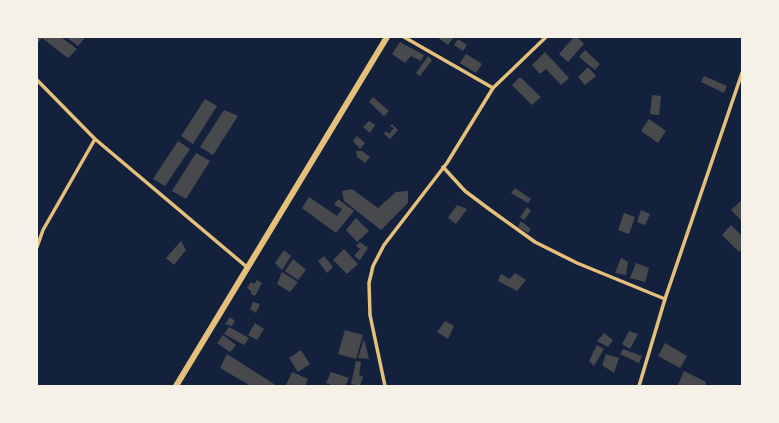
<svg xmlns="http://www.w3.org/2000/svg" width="779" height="423" viewBox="0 0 779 423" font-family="'Exo 2',sans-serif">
	<rect width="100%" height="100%" fill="#14213d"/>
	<g fill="#48494c">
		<polygon points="37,37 61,37 77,49 68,58 42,38 37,44"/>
		<polygon points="66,37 83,37 84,39 78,46"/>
		<polygon points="437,37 454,37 448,45"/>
		<polygon points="574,37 577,37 584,44 568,62 559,54"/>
		<polygon points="458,39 467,45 463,51 454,45"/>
		<polygon points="400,42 424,55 421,61 411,56 405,63 392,54"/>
		<polygon points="585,50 600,64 595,70 579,57"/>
		<polygon points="545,52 569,78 561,85 546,69 540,74 532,65"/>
		<polygon points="466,54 482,64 476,73 460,63"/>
		<polygon points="428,56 432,60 420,76 416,73"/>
		<polygon points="588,67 596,76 585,85 578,77"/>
		<polygon points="704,76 727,86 724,93 701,82"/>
		<polygon points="520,77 541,97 532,105 512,85"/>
		<polygon points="652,95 661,96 659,115 650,114"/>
		<polygon points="373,97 389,111 384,116 369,102"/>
		<polygon points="205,99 217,106 193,144 181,136"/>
		<polygon points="224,110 238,116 213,155 200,147"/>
		<polygon points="649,119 666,131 658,143 641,131"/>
		<polygon points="369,121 375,125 370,133 363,127"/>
		<polygon points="392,124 398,130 390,139 384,134 386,131 389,134 394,128 390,126"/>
		<polygon points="357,136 365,143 360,149 353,141"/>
		<polygon points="178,141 190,149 165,186 153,179"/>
		<polygon points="356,151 362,151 370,157 365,163 357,157"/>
		<polygon points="196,153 210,161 186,199 172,191"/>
		<polygon points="515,188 531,199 528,203 511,193"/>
		<polygon points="352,189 378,208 396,192 408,191 408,203 381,230 344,201 342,191"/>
		<polygon points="309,197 337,216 342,209 334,205 338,199 354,211 336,233 302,208"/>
		<polygon points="742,200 742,221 731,210"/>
		<polygon points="457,205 467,209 456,224 448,218"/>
		<polygon points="527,207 531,211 524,220 520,217"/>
		<polygon points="641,210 650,214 645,225 637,222"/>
		<polygon points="624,213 635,217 629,234 618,230"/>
		<polygon points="356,218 369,231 357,242 346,230"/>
		<polygon points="521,221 531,229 528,233 518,227"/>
		<polygon points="731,225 742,236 742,249 739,252 722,235"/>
		<polygon points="181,241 186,250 174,265 166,258"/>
		<polygon points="360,242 368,248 360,260 354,256 360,249 356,246"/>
		<polygon points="344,249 358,264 347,274 333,260"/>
		<polygon points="284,250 291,256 282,270 275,263"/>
		<polygon points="324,256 333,267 327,273 318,261"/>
		<polygon points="621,258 628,262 626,275 615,273"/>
		<polygon points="293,259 306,270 298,280 285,271"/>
		<polygon points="636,263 649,268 645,282 630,278"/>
		<polygon points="282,272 298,282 290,292 277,284"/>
		<polygon points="515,273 526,280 517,291 498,281 501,274 510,279"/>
		<polygon points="257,280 262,283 255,296 251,294 251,291 247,288 251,282 254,284"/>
		<polygon points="253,302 260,304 256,313 250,309"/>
		<polygon points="230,317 235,321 232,326 225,324"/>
		<polygon points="445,321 454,326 448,339 437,332"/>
		<polygon points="255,323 264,329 257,340 248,335"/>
		<polygon points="229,327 249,338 244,345 224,334"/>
		<polygon points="345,330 363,335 356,359 338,354"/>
		<polygon points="629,331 638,334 630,349 622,344"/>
		<polygon points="604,333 613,340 608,347 597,341"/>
		<polygon points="223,335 236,345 230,352 217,343"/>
		<polygon points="364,339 369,359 358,358"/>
		<polygon points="665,343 687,356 680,368 658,356"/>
		<polygon points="597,345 604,349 594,366 589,361"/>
		<polygon points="623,349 642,356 639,363 620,354"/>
		<polygon points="301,350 310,364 298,372 289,358"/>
		<polygon points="227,354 277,386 251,386 220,368"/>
		<polygon points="606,354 619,358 614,373 602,365"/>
		<polygon points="356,361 361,362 359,375 363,377 360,386 351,384"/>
		<polygon points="684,371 706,382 705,386 681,386 678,385"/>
		<polygon points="292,372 308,379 305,386 288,386 286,385"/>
		<polygon points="331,372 349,378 345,386 334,386 326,383"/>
	</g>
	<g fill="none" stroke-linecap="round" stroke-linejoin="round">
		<g stroke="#e5c07b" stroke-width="3.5">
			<polyline points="404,37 493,88"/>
			<polyline points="37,80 95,139 248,268"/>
			<polyline points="443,167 465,191 489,209 535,242 577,263 665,299"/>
			<polyline points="37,247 43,230 95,139"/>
			<polyline points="385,386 370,315 369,283 373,266 384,245 447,163 493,88 546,37"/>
			<polyline points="639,386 665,299 742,73"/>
		</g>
		<polyline stroke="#e5c07b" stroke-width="6" points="176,386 387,37"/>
	</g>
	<rect width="779" height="423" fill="none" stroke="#f6f1e7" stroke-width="76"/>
</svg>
